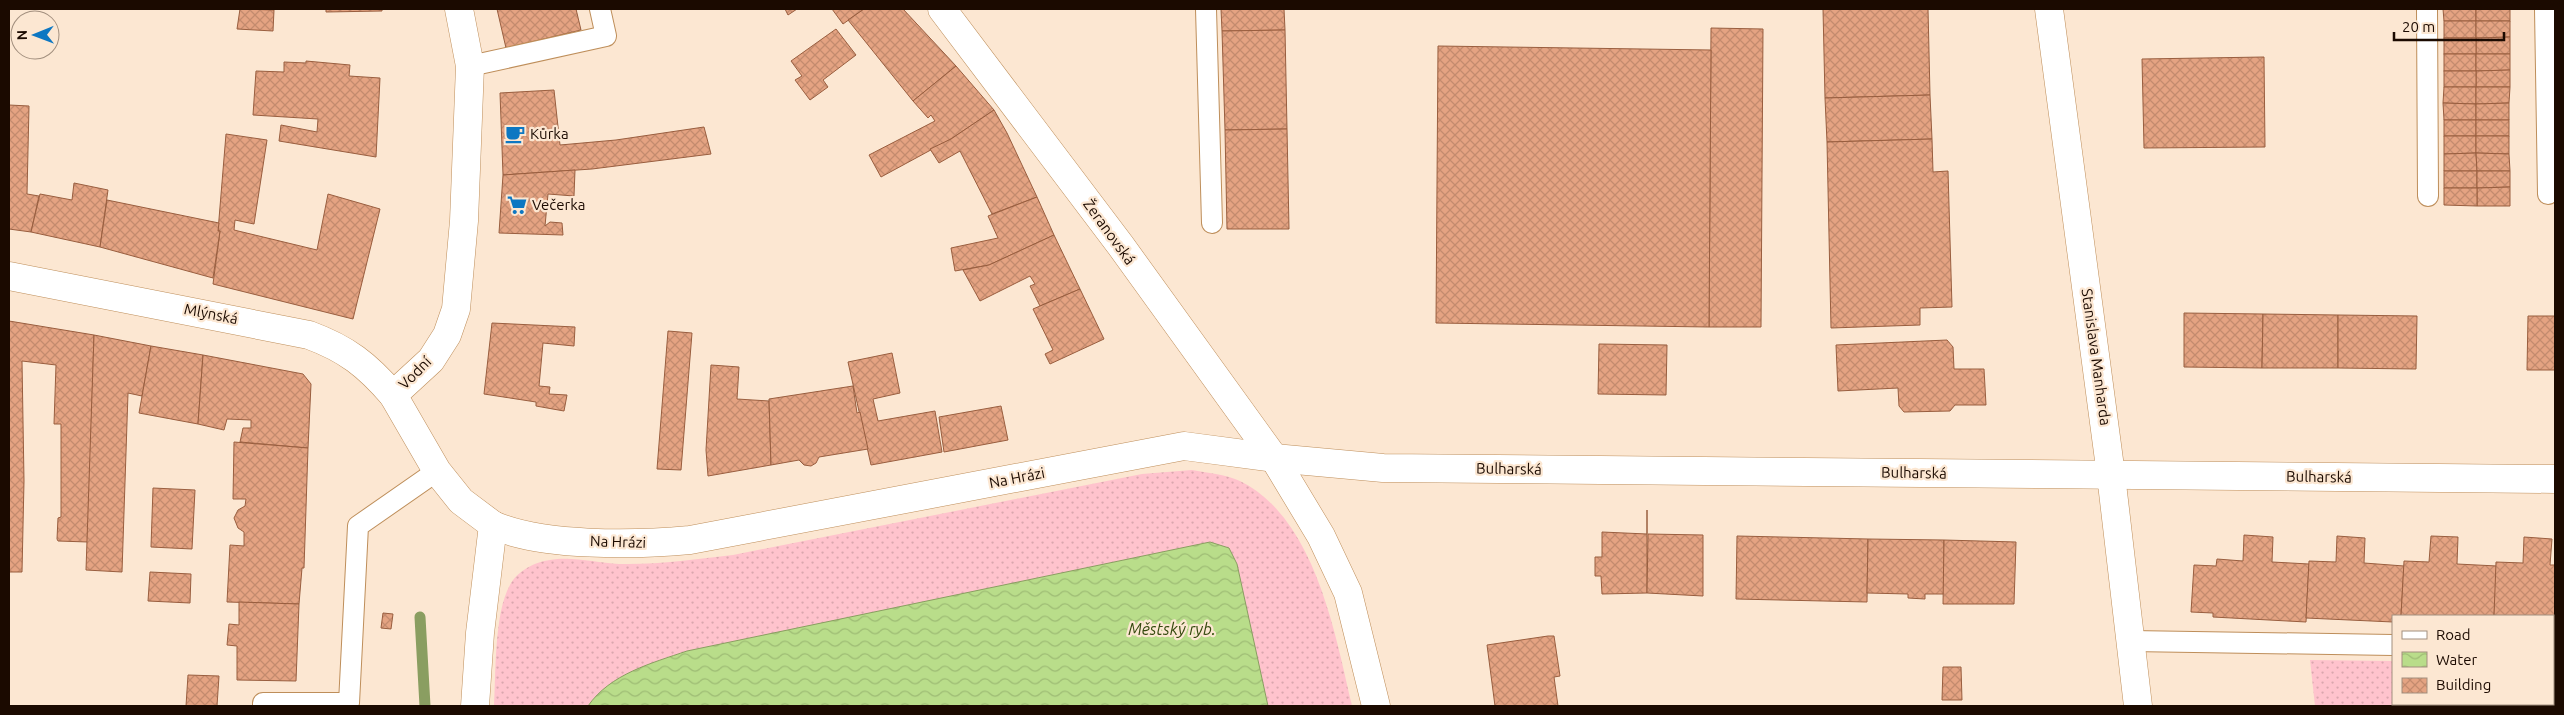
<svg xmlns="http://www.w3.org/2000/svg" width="2564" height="715" viewBox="0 0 2564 715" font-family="Ubuntu,sans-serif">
	<defs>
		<pattern id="grass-dots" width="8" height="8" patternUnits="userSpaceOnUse" patternTransform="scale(1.25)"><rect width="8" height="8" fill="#ffc3cd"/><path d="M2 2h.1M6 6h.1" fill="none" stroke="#daa6ae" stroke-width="1.8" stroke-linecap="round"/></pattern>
		<pattern id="water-waves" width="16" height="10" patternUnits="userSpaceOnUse" patternTransform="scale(1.25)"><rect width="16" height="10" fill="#b9dd8a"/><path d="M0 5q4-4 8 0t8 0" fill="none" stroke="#9ebc75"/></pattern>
		<pattern id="building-cross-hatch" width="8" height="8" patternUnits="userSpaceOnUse" patternTransform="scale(1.25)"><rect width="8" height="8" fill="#e4a382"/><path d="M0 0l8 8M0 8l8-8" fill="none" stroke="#c38b6e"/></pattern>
	</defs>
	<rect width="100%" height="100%" fill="#fce7d2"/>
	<g fill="url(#grass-dots)">
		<path d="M1192,470C1207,473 1225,474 1240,481C1315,518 1335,633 1352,706H494C496,674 494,613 510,585C517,571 535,562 550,560C572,556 597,563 619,564C657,565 696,559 733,555L1142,474Z"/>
		<polygon points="2310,660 2393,661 2393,704 2553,704 2553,663 2555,663 2555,706 2315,706"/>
	</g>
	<path fill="url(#water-waves)" stroke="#8a9e61" d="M1210,542L1229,548L1237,564L1268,706H588C610,674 652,663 687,651Z"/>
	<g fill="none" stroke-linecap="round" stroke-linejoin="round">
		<polyline stroke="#8a9e61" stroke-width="11" points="420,617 425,706"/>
	</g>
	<g fill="url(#building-cross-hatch)" stroke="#995e3f">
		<polygon points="240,9 274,10 273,31 237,29"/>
		<polygon points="326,9 382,9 382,11 326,12"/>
		<polygon points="497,9 576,9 581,30 506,48"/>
		<polygon points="785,9 797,9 788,15"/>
		<polygon points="832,9 864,9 843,24"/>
		<polygon points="864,9 903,9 956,66 913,101 848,20"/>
		<polygon points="1221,9 1284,9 1285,30 1222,31"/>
		<polygon points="1823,9 1928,9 1930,95 1825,98"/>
		<polygon points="2443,9 2476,9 2476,21 2444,21"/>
		<rect x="2476" y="9" width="34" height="12"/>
		<rect x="2444" y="21" width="32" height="17"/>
		<polygon points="2476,21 2510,21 2510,37 2476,38"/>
		<polygon points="1711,28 1763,29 1761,327 1709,327"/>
		<polygon points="836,29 856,55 823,80 828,87 810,100 795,80 802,76 791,61"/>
		<polygon points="1285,30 1287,129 1225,130 1222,31"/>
		<polygon points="2510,37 2510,54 2476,54 2476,38"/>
		<rect x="2444" y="38" width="32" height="16"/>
		<polygon points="1438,46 1711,50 1709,327 1436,323"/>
		<rect x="2444" y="54" width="32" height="17"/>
		<polygon points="2476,54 2510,54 2510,70 2476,71"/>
		<polygon points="2264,57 2265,147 2144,148 2142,59"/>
		<polygon points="306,61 350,65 349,76 380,78 376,157 279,141 281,125 317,132 318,119 253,115 256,71 284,72 284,62 306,63"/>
		<polygon points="956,66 994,110 951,139 881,177 869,155 935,121 931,115 928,118 913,101"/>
		<polygon points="2510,70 2510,87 2476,87 2476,71"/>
		<rect x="2444" y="71" width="32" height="16"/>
		<polygon points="2444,87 2476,87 2476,104 2443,103"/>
		<polygon points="2476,87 2510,87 2509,103 2476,104"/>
		<polygon points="554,90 560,145 616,140 704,127 711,154 592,169 503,175 500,93"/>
		<polygon points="1930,95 1932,139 1827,142 1825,98"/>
		<polygon points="2443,103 2476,104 2476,120 2444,120"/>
		<polygon points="2509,103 2509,120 2476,120 2476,104"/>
		<polygon points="9,105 29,106 27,194 39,196 31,232 9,229"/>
		<polygon points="994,110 1007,133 1037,197 992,214 960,151 939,163 930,149 951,139"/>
		<rect x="2444" y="120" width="32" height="16"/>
		<rect x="2476" y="120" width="33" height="16"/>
		<polygon points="1287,129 1289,229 1227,229 1225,130"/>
		<polygon points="226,134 267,140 254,224 235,220 234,230 317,250 328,194 380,209 353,319 213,284 220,231 218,231"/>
		<polygon points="2444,136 2476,136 2476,153 2444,154"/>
		<polygon points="2476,136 2509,136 2509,154 2476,153"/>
		<polygon points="1932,139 1933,172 1948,171 1952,307 1920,308 1920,325 1831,328 1827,142"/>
		<polygon points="2476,153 2477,171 2444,171 2444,154"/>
		<polygon points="2476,153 2509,154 2510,171 2477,171"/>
		<polygon points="575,170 574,196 548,194 545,226 550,222 562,223 563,235 499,233 503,175"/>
		<rect x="2444" y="171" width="33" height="17"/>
		<polygon points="2477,171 2510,171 2510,187 2477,188"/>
		<polygon points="74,183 108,190 100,247 31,232 40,194 72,200"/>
		<polygon points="2510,187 2510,206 2477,206 2477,188"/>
		<polygon points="2444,188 2477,188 2477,206 2444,205"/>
		<polygon points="1037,197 1054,235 989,265 955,271 951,248 998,238 988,216"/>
		<polygon points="107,200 219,223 218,231 220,231 213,278 100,247"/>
		<polygon points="1054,235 1080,289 1040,306 1030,286 1035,284 1030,276 980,301 963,270 989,265"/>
		<polygon points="1080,289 1104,339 1050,364 1045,354 1053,350 1033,309"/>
		<polygon points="2184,313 2263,314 2262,368 2184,367"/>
		<polygon points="2263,314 2338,315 2338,368 2262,368"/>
		<polygon points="2338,315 2417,316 2416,369 2338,368"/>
		<polygon points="2528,316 2555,316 2555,370 2527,370"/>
		<polygon points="9,321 94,335 88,542 58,541 57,539 58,518 61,517 61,424 54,424 56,365 22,361 24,481 22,572 9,572"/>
		<polygon points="492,323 575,327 574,346 543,343 539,386 550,387 549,394 567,395 564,411 536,406 536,402 484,394"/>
		<polygon points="668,331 692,333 681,470 657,469"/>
		<polygon points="94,335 151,346 142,396 128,393 122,572 86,570"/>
		<polygon points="1947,340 1953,347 1954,369 1984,369 1986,405 1955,405 1950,411 1904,412 1899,406 1898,388 1838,391 1836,345"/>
		<polygon points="1599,344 1667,345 1666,395 1598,394"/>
		<polygon points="151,346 203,355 198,424 139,413"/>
		<polygon points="892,353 900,393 873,399 878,421 935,411 942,452 871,465 848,362"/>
		<polygon points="203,355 303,374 311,384 308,448 240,442 243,428 251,428 251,420 227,419 224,430 198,424"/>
		<polygon points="711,365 739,367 737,399 769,401 771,465 708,476 706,450"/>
		<polygon points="853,386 857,413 860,412 868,449 819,457 816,463 811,466 804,465 799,460 771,465 769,399"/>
		<polygon points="1001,406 1008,440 944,452 939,417"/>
		<polygon points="234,442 308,448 304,568 302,568 299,604 227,602 230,545 244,546 244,532 238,528 234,518 238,510 245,506 246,499 233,499"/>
		<polygon points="153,488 195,490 192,549 151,547"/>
		<polygon points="1647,510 1647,593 1602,594 1601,576 1595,576 1595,557 1602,557 1602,532 1647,534"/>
		<polygon points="1648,534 1703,535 1703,596 1647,593"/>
		<polygon points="2244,535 2273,537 2272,562 2309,564 2306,622 2213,617 2213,613 2191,612 2194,565 2216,566 2217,559 2243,561"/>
		<polygon points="1737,536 1868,539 1867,602 1736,599"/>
		<polygon points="2337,536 2365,538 2364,563 2404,566 2401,616 2393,616 2393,622 2306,618 2309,561 2336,562"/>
		<polygon points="2431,536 2458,537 2457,564 2497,566 2494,616 2401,616 2404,561 2429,562"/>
		<polygon points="2524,537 2552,539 2550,565 2555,565 2555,623 2553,623 2553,616 2494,616 2496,562 2523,563"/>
		<polygon points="1868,539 1944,540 1944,594 1925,594 1925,599 1908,598 1908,594 1867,593"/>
		<polygon points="1944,540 2016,542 2014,604 1943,604"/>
		<polygon points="150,572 191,574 190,603 148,601"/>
		<polygon points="239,602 299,604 296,681 237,680 237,646 227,645 229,624 239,625"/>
		<polygon points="383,613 393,614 391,629 381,628"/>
		<polygon points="1548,636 1554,636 1560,676 1554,677 1558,706 1495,706 1487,645"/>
		<polygon points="1943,667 1961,667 1962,700 1942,700"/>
		<polygon points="188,675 219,676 217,706 186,706"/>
	</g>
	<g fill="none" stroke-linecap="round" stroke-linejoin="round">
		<defs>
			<g id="service">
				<polyline points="1206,9 1212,223"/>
				<polyline points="2427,9 2428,196"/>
				<polyline points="2545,9 2548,194"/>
				<polyline points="470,66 606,36 600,9"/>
				<polyline points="2131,641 2393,645"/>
				<polyline points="2553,649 2555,649"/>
				<polyline points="263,706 263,703 349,703 358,526 437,471"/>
			</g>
			<g id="minor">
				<polyline points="459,9 470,66 464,221 456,309 447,335 431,360 393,395 437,471 461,501 493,525 480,633 475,706"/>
				<polyline points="2049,9 2111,475 2138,706"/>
				<path d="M9,276L309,335C347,349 367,365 393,395"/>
				<path d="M493,525C543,547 635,545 690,540L1184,446L1274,458L1383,468L2555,479"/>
			</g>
			<polyline id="tertiary" points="942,9 1121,246 1274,458 1321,536 1348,593 1376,706"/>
		</defs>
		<use href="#service" stroke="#be8e5a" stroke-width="22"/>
		<use href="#minor" stroke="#be8e5a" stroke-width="29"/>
		<use href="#tertiary" stroke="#be8e5a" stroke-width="29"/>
		<use href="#service" stroke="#fff" stroke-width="20"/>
		<use href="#minor" stroke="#fff" stroke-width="28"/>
		<use href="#tertiary" stroke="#fff" stroke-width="28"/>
	</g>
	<defs>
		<symbol id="cafe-bare" viewBox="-9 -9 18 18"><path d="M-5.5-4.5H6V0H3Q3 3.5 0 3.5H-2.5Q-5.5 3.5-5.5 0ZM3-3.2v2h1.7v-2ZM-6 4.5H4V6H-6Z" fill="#0d77c2" stroke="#fce7d2" stroke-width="2.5" paint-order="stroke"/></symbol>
		<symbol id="supermarket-bare" viewBox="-9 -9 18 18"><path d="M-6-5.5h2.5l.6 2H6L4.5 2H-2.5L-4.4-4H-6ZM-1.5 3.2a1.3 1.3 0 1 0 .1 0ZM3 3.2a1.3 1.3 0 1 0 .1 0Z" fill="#0d77c2" stroke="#fce7d2" stroke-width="2.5" paint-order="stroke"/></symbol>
	</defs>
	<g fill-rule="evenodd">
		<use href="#cafe-bare" x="501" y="120" width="28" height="28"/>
		<use href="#supermarket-bare" x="503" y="191" width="28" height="28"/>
	</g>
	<g text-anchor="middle" stroke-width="4.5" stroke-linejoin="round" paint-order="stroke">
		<g font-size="15" fill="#1b0a00" stroke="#fce7d2" text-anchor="start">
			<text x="530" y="139">Kůrka</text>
			<text x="532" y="210">Večerka</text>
		</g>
		<g font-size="15" fill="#1b0a00" stroke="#fce7d2">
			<text transform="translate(1109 232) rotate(54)" y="5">Žeranovská</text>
			<text transform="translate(211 314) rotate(11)" y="5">Mlýnská</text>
			<text transform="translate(2096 357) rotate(82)" y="5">Stanislava Manharda</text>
			<text transform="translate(415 373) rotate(-45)" y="5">Vodní</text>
			<text transform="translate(1509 469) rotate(1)" y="5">Bulharská</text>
			<text transform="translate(1914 473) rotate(1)" y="5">Bulharská</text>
			<text transform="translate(2319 477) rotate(1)" y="5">Bulharská</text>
			<text transform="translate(1017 478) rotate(-11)" y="5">Na Hrázi</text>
			<text transform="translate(618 542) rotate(2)" y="5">Na Hrázi</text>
		</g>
		<g font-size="16" font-style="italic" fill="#34490d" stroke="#fce7d2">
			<text x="1172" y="635">Městský ryb.</text>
		</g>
	</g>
	<rect width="2564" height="715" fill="none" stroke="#1b0a00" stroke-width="20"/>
	<rect x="2392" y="615" width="162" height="90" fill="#fce7d2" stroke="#a28f7e"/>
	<rect x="2402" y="631" width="25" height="8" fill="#ffffff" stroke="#a28f7e"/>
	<text x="2436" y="640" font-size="15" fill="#1b0a00">Road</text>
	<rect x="2402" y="652" width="25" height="15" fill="url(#water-waves)" stroke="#a28f7e"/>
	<text x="2436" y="665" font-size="15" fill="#1b0a00">Water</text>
	<rect x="2402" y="678" width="25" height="15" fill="url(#building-cross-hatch)" stroke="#a28f7e"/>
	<text x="2436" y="690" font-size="15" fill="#1b0a00">Building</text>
	<g transform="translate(35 35) rotate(269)"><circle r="24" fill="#fce7d2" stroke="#a28f7e"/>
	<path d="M0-4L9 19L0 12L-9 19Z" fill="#0d77c2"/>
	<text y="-8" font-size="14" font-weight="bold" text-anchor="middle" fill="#1b0a00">N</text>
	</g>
	<path d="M2394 32v8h110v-8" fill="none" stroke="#1b0a00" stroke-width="2.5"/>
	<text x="2402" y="32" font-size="15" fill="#1b0a00" stroke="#fce7d2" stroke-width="4" paint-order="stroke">20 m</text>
</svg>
